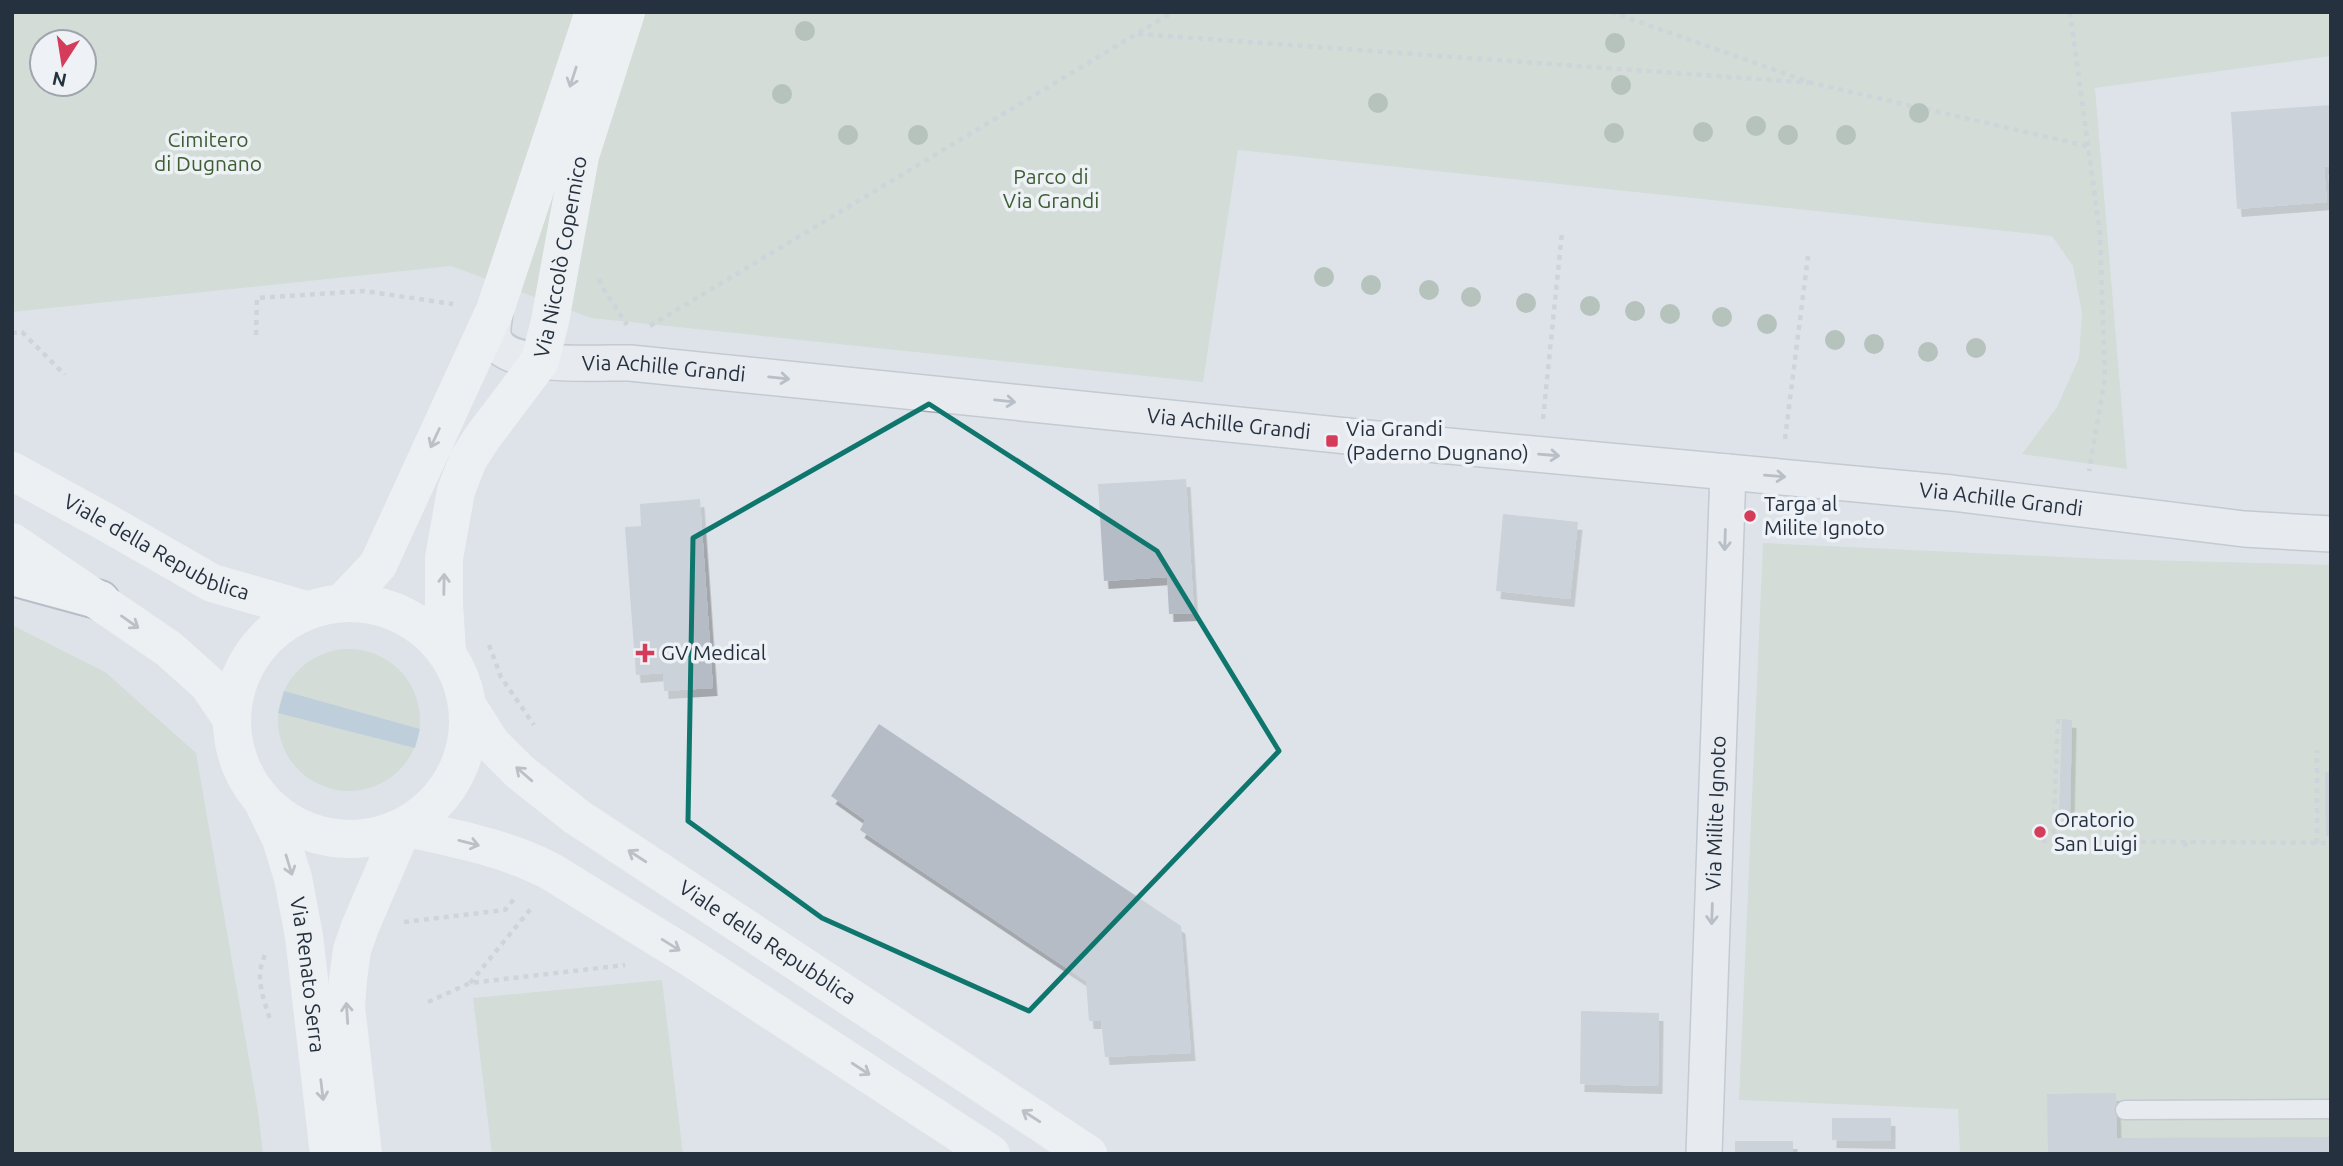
<svg xmlns="http://www.w3.org/2000/svg" width="2343" height="1166" viewBox="0 0 2343 1166" font-family="Ubuntu,sans-serif">
	<defs>
		<filter id="shadow"><feDropShadow dx="4.5" dy="8" stdDeviation="0" flood-color="#0004"/></filter>
	</defs>
	<rect width="100%" height="100%" fill="#dee3e9"/>
	<g fill="#c5d3bf" fill-rule="evenodd">
		<path d="M12,12H2331V56L2095,88L2127,469L2022,454L2057,407L2079,358L2082,313L2073,266L2052,236L1238,150L1203,382L591,318L451,266L12,312ZM42,42H84V84H42Z"/>
		<polygon points="1763,543 2105,559 2331,565 2331,1154 1960,1154 1958,1109 1739,1100"/>
		<polygon points="12,625 105,672 196,753 258,1111 263,1154 12,1154"/>
		<circle cx="349" cy="720" r="71"/>
		<polygon points="662,980 683,1154 492,1154 473,998"/>
	</g>
	<polygon fill="#97b3cb" points="284,691 420,729 415,748 278,713"/>
	<g fill="#b5bcc6" filter="url(#shadow)">
		<polygon points="2331,105 2331,166 2324,167 2327,202 2237,209 2231,112"/>
		<polygon points="1186,479 1194,613 1169,614 1167,577 1104,581 1098,484"/>
		<polygon points="700,499 713,688 664,691 663,673 636,675 625,527 641,526 640,504"/>
		<polygon points="1503,514 1578,522 1570,599 1496,591"/>
		<polygon points="2062,719 2072,720 2070,816 2059,816"/>
		<polygon points="879,724 1181,926 1191,1053 1105,1057 1101,1021 1089,1021 1086,981 860,830 865,820 831,796"/>
		<polygon points="2325,772 2331,772 2331,836 2326,836"/>
		<polygon points="1581,1011 1659,1013 1658,1086 1580,1084"/>
		<polygon points="2116,1093 2117,1138 2331,1137 2331,1154 2048,1154 2047,1094"/>
		<polygon points="1832,1118 1891,1118 1891,1141 1832,1140"/>
		<rect x="1735" y="1141" width="58" height="13"/>
	</g>
	<g fill="none" stroke-linecap="round" stroke-linejoin="round">
		<defs>
			<polyline id="lane" points="2125,1110 2331,1109"/>
			<g id="street">
				<path id="s1" d="M495,310C495,318 491,331 494,338C504,371 602,362 630,363L1406,442L1952,493L2244,529L2331,534"/>
				<path id="s2" d="M1704,1154L1728,472"/>
			</g>
			<polyline id="highway" points="12,576 100,600"/>
		</defs>
		<use href="#lane" stroke="#a3aab3" stroke-width="21"/>
		<use href="#street" stroke="#a3aab3" stroke-width="38"/>
		<use href="#highway" stroke="#8591a0" stroke-width="42"/>
		<g stroke="#bcc1c7" stroke-width="4.5" stroke-dasharray="5 5" stroke-linecap="butt">
			<polyline points="1611,12 1812,83 2087,146"/>
			<polyline points="2070,12 2100,234 2105,378 2089,471"/>
			<polyline points="1138,34 1812,83"/>
			<polyline points="599,279 603,288 627,325"/>
			<polyline points="650,326 1173,12"/>
			<polyline points="12,333 22,332 65,375"/>
			<polyline points="256,335 257,298 364,291 453,304"/>
			<polyline points="1543,419 1562,232"/>
			<polyline points="1785,439 1808,256"/>
			<polyline points="489,645 501,677 534,725"/>
			<polyline points="2058,719 2053,841 2331,843"/>
			<polyline points="2042,841 2053,841"/>
			<polyline points="2185,842 2186,852"/>
			<polyline points="2317,843 2317,750"/>
			<polyline points="404,922 505,910 515,898"/>
			<path d="M265,955C254,978 264,999 271,1023"/>
			<polyline points="470,983 533,906"/>
			<polyline points="428,1002 470,983 625,965"/>
		</g>
		<use href="#lane" stroke="#f1f3f7" stroke-width="18"/>
		<use href="#street" stroke="#f1f3f7" stroke-width="35"/>
		<g stroke="#fff" stroke-width="38">
			<path id="s3" d="M12,471L109,524L212,583L306,610"/>
			<polyline points="12,542 169,649 208,684 231,718"/>
			<polyline points="343,602 378,565 495,310 594,12"/>
			<circle cx="350" cy="721" r="118"/>
			<path id="s4" d="M447,652L444,604V558L456,491L468,460L482,438L540,361L550,321L580,156L626,12"/>
			<path id="s5" d="M469,708L491,743L520,772L577,817L1088,1154"/>
			<path id="s6" d="M263,802L281,839L293,878L304,936L329,1154"/>
			<path d="M403,827C452,838 504,847 550,871L691,958L991,1154"/>
			<polyline points="363,1154 346,1007 348,979 352,950 360,927 403,827"/>
		</g>
		<use href="#highway" stroke="#fff" stroke-width="38"/>
	</g>
	<g fill="#859985">
		<circle cx="805" cy="31" r="10"/>
		<circle cx="1615" cy="43" r="10"/>
		<circle cx="1621" cy="85" r="10"/>
		<circle cx="782" cy="94" r="10"/>
		<circle cx="1378" cy="103" r="10"/>
		<circle cx="1919" cy="113" r="10"/>
		<circle cx="1756" cy="126" r="10"/>
		<circle cx="1703" cy="132" r="10"/>
		<circle cx="1614" cy="133" r="10"/>
		<circle cx="848" cy="135" r="10"/>
		<circle cx="918" cy="135" r="10"/>
		<circle cx="1788" cy="135" r="10"/>
		<circle cx="1846" cy="135" r="10"/>
		<circle cx="1324" cy="277" r="10"/>
		<circle cx="1371" cy="285" r="10"/>
		<circle cx="1429" cy="290" r="10"/>
		<circle cx="1471" cy="297" r="10"/>
		<circle cx="1526" cy="303" r="10"/>
		<circle cx="1590" cy="306" r="10"/>
		<circle cx="1635" cy="311" r="10"/>
		<circle cx="1670" cy="314" r="10"/>
		<circle cx="1722" cy="317" r="10"/>
		<circle cx="1767" cy="324" r="10"/>
		<circle cx="1835" cy="340" r="10"/>
		<circle cx="1874" cy="344" r="10"/>
		<circle cx="1976" cy="348" r="10"/>
		<circle cx="1928" cy="352" r="10"/>
	</g>
	<defs><path id="oneway-shaft" d="M-6 0H5M1.5-3L5.5 0L1.5 3" fill="none" stroke-width="1.6" stroke-linecap="round" stroke-linejoin="round" transform="scale(1.75)"/></defs>
	<g stroke="#9298a0">
		<use href="#oneway-shaft" transform="translate(573 77) rotate(108)"/>
		<use href="#oneway-shaft" transform="translate(435 438) rotate(115)"/>
		<use href="#oneway-shaft" transform="translate(444 584) rotate(-89)"/>
		<use href="#oneway-shaft" transform="translate(130 622) rotate(35)"/>
		<use href="#oneway-shaft" transform="translate(524 774) rotate(-139)"/>
		<use href="#oneway-shaft" transform="translate(469 843) rotate(14)"/>
		<use href="#oneway-shaft" transform="translate(637 856) rotate(-147)"/>
		<use href="#oneway-shaft" transform="translate(289 865) rotate(73)"/>
		<use href="#oneway-shaft" transform="translate(671 945) rotate(32)"/>
		<use href="#oneway-shaft" transform="translate(347 1013) rotate(-94)"/>
		<use href="#oneway-shaft" transform="translate(861 1069) rotate(33)"/>
		<use href="#oneway-shaft" transform="translate(322 1090) rotate(83)"/>
		<use href="#oneway-shaft" transform="translate(1031 1116) rotate(-147)"/>
	</g>
	<g stroke="#8c929c">
		<use href="#oneway-shaft" transform="translate(779 378) rotate(6)"/>
		<use href="#oneway-shaft" transform="translate(1005 401) rotate(6)"/>
		<use href="#oneway-shaft" transform="translate(1549 455) rotate(5)"/>
		<use href="#oneway-shaft" transform="translate(1775 476) rotate(5)"/>
		<use href="#oneway-shaft" transform="translate(1725 540) rotate(92)"/>
		<use href="#oneway-shaft" transform="translate(1712 914) rotate(92)"/>
	</g>
	<path d="M0 0H2343V1166H0ZM929,404L1157,551L1279,751L1029,1011L822,918L688,821L693,538Z" fill="#dee3e9" fill-opacity=".55" fill-rule="evenodd"/>
	<path fill="none" stroke="#0f766e" stroke-width="5" stroke-linejoin="round" d="M929,404L1157,551L1279,751L1029,1011L822,918L688,821L693,538Z"/>
	<g fill="#d53c5a" stroke="#eef2f6" stroke-width="2.5">
		<rect x="1325" y="434" width="14" height="14" rx="3.5"/>
		<circle cx="1750" cy="516" r="7"/>
		<path d="M641.5 642.5h7v7h7v7h-7v7h-7v-7h-7v-7h7z"/>
		<circle cx="2040" cy="832" r="7"/>
	</g>
	<g text-anchor="middle" stroke-width="7" stroke-linejoin="round" paint-order="stroke">
		<g font-size="21" fill="#3d5d33" stroke="#eef2f6">
			<text x="208" y="147">Cimitero<tspan x="208" dy="24">di Dugnano</tspan></text>
			<text x="1051" y="184">Parco di<tspan x="1051" dy="24">Via Grandi</tspan></text>
		</g>
		<g font-size="21" fill="#263140" stroke="#eef2f6">
			<text dy="7" stroke="none"><textPath href="#s4" startOffset="424">Via Niccolò Copernico</textPath></text>
			<text dy="7" stroke="none"><textPath href="#s1" startOffset="206">Via Achille Grandi</textPath></text>
			<text dy="7" stroke="none"><textPath href="#s1" startOffset="774">Via Achille Grandi</textPath></text>
			<text dy="7" stroke="none"><textPath href="#s1" startOffset="1550">Via Achille Grandi</textPath></text>
			<text dy="7" stroke="none"><textPath href="#s3" startOffset="164">Viale della Repubblica</textPath></text>
			<text dy="7" stroke="none"><textPath href="#s2" startOffset="341">Via Milite Ignoto</textPath></text>
			<text dy="7" stroke="none"><textPath href="#s5" startOffset="383">Viale della Repubblica</textPath></text>
			<text dy="7" stroke="none"><textPath href="#s6" startOffset="180">Via Renato Serra</textPath></text>
		</g>
		<g font-size="21" fill="#263140" stroke="#eef2f6" text-anchor="start">
			<text x="1346" y="436">Via Grandi<tspan x="1346" dy="24">(Paderno Dugnano)</tspan></text>
			<text x="1764" y="511">Targa al<tspan x="1764" dy="24">Milite Ignoto</tspan></text>
			<text x="661" y="660">GV Medical</text>
			<text x="2054" y="827">Oratorio<tspan x="2054" dy="24">San Luigi</tspan></text>
		</g>
	</g>
	<rect width="2343" height="1166" fill="none" stroke="#263140" stroke-width="28"/>
	<g transform="translate(63 63) rotate(192)"><circle r="33" fill="#eef2f6" stroke="#9ea5ad" stroke-width="2"/>
	<path d="M0-5L12 26L0 18L-12 26Z" fill="#d53c5a"/>
	<text y="-10" font-size="19" font-weight="bold" text-anchor="middle" fill="#263140">N</text>
	</g>
</svg>
